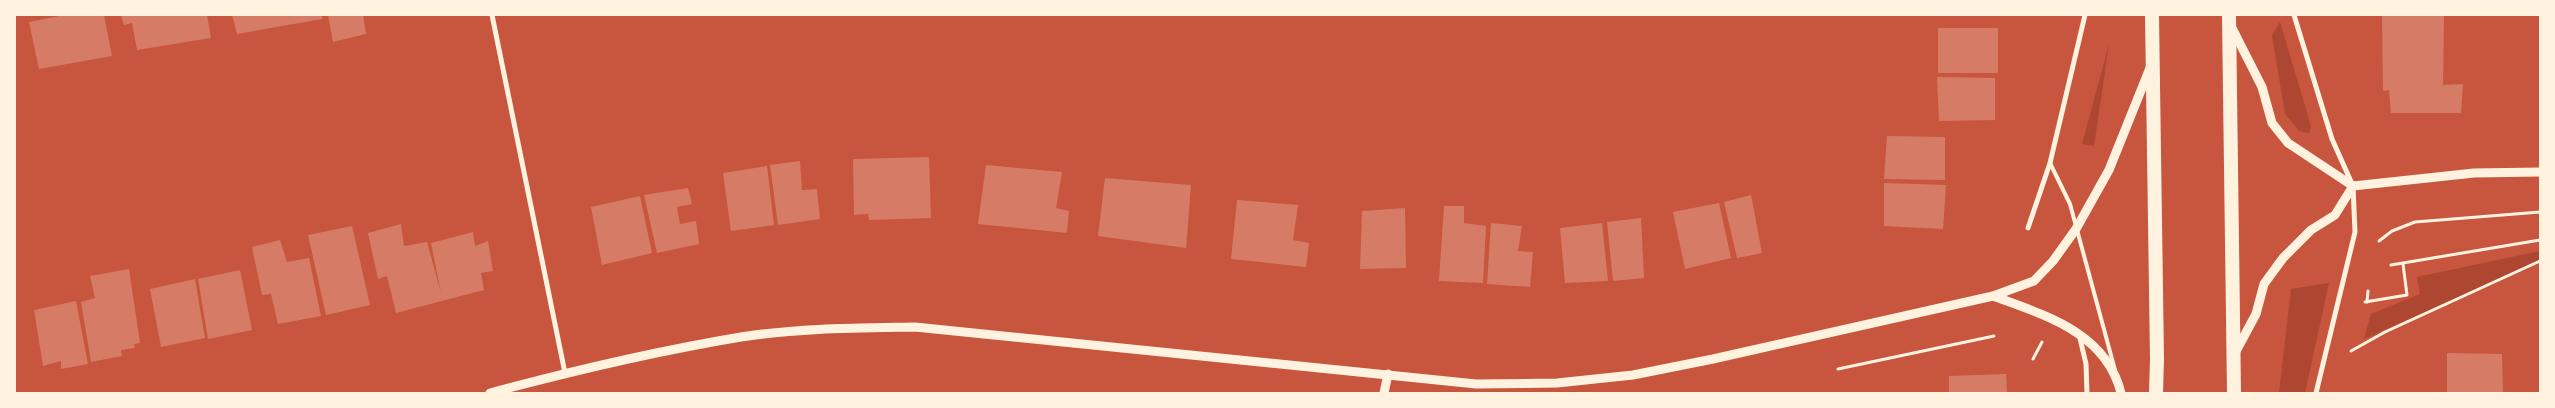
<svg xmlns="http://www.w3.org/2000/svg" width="2555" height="408" viewBox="0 0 2555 408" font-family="Barlow,sans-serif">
	<rect width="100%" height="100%" fill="#c8553d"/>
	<g fill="#ae4732">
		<polygon points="2280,22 2311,126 2309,133 2299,131 2285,114 2272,35"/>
		<polygon points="2109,44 2094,146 2082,144"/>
		<polygon points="2540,251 2540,261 2364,339 2371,314 2420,294 2417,277"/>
		<polygon points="2329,283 2305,393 2279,393 2291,289"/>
	</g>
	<g fill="#d67c66">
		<polygon points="64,15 104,15 112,56 39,69 29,22"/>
		<polygon points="121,15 207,15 211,38 137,50 132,23 124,25"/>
		<polygon points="232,15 322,15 322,19 237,34"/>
		<polygon points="328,15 363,15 366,34 333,42"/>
		<polygon points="2382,15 2444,15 2443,85 2463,84 2461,113 2391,113 2389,90 2383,91"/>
		<rect x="1938" y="28" width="60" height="45"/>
		<polygon points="1937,77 1995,78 1995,120 1939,121"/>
		<polygon points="1887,136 1945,137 1945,180 1884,179"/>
		<polygon points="929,157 931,218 869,220 868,214 854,215 853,159"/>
		<polygon points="800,161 802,190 817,189 820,219 778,225 770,165"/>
		<polygon points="986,165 1062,172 1056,208 1069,211 1067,233 978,224"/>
		<polygon points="767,166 774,225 731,231 723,173"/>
		<polygon points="1105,178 1191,185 1186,248 1098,236"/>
		<polygon points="1884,183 1946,185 1943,229 1884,226"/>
		<polygon points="688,188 692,204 677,207 680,224 696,221 699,244 657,253 644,195"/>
		<polygon points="1751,195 1762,253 1737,258 1724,202"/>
		<polygon points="640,196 652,253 602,265 591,207"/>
		<polygon points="1237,200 1298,205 1293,240 1309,243 1306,267 1231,259"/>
		<polygon points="1719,203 1731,258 1685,269 1673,212"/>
		<polygon points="1444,206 1464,206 1464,223 1486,226 1483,283 1439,281"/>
		<polygon points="1405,208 1406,268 1360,269 1362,211"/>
		<polygon points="1641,218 1644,278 1613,281 1607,222"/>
		<polygon points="1491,223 1522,226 1518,251 1533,252 1530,287 1487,284"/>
		<polygon points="1602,223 1608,281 1565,283 1560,228"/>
		<polygon points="401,224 404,246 427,242 441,293 431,243 473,232 475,246 488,241 493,271 481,273 484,290 396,313 387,276 378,279 368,233"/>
		<polygon points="352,226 370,305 326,315 308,235"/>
		<polygon points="280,240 287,262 309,258 321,316 278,324 271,294 262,295 252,247"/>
		<polygon points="129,269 140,343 134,344 135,348 121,350 122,356 91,362 81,302 95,298 90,276"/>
		<polygon points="240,270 252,330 208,339 198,279"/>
		<polygon points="195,279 205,338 161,347 150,289"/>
		<polygon points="76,301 88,364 61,369 61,361 43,366 34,310"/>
		<polygon points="2447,353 2502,354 2503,393 2447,393"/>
		<polygon points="2006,374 2007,393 1949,393 1949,376"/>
	</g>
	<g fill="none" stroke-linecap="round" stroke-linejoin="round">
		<g stroke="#fff3e0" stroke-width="3">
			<polyline points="2379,241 2392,231 2415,222 2540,212"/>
			<polyline points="2391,265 2540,240"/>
			<polyline points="2365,302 2407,295 2403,264"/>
			<polyline points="2367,302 2368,291"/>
			<polyline points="2351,351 2385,332 2540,261"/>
			<polyline points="2033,359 2042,342"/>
			<polyline points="1838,369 1994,336"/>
		</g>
		<polyline stroke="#fff3e0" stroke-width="4" points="2050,163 2070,204 2115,370"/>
		<g stroke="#fff3e0" stroke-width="5">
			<polyline points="492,15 565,373"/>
			<polyline points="2294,15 2332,139 2353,186 2355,232 2316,393"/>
			<polyline points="2028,228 2050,163 2085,15"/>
			<polyline points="2079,334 2086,364 2087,393"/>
		</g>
		<g stroke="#fff3e0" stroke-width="9">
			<polyline points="2231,26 2262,87 2272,123 2288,143 2353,186"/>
			<polyline points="2353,186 2474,173 2540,172"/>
			<path d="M1993,296C2044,315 2106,332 2121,393"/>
			<polyline points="2235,353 2256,314 2264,284 2283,258 2311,230 2335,215 2353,186"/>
			<path d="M490,393C572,371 657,351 741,337C798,328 857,328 915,327L1476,384L1557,383L1633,375L1713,359L1993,296L2034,281L2053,261L2076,229L2109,170L2150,68"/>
			<polyline points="1384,393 1388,374"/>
		</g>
		<g stroke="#fff3e0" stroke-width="14">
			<polyline points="2152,15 2157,359 2156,393"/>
			<polyline points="2229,15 2234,393"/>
		</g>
	</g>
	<rect width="2555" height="408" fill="none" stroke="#fff3e0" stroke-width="32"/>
</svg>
